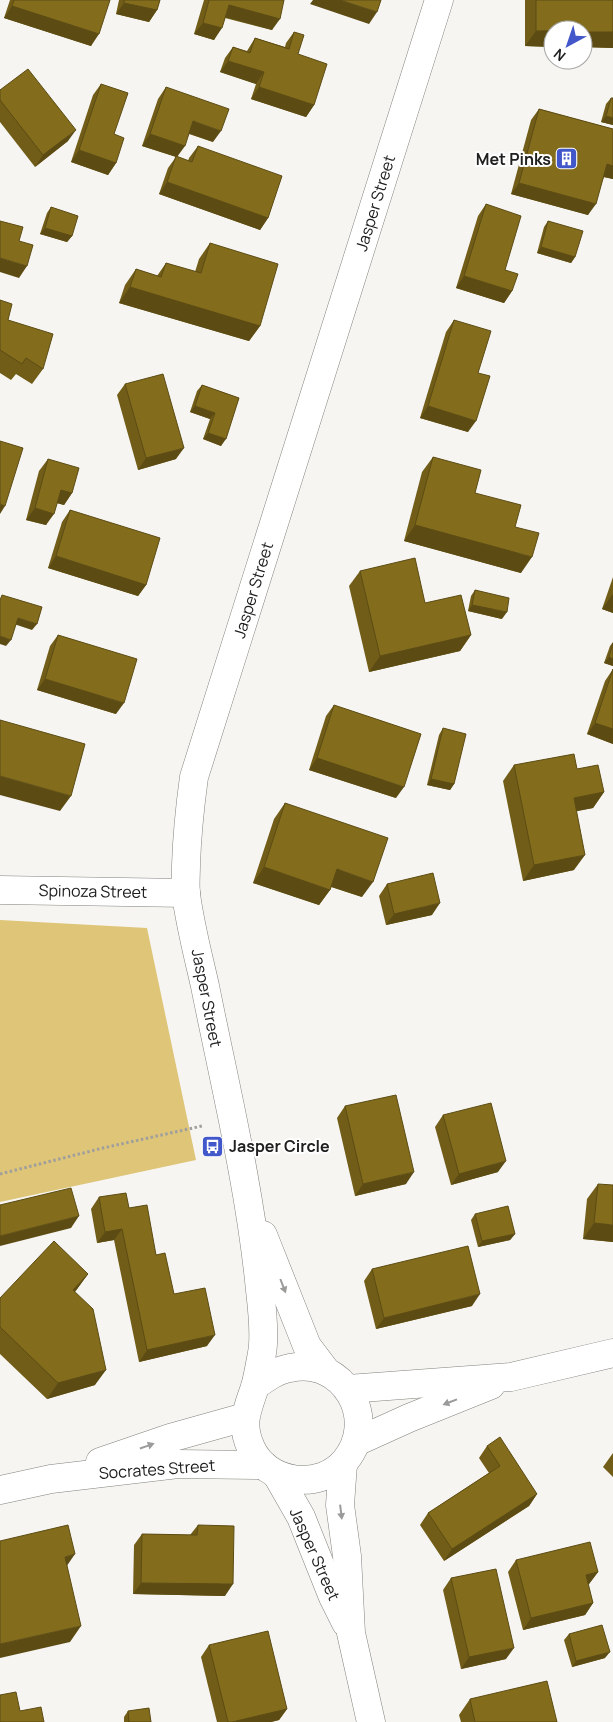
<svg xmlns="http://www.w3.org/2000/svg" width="613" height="1722" viewBox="0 0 613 1722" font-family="Manrope,sans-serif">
	<rect width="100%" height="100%" fill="#f6f5f1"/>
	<polygon fill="#dec578" points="0,920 147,928 196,1160 0,1202"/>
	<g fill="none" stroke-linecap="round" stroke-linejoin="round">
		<defs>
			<g id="minor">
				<polyline points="0,890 186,893"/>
				<polyline points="348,1389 511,1377 613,1353"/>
				<polyline points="356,1442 409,1418 491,1385"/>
				<polyline points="100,1462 170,1438 245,1417"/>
				<polyline points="0,1490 51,1479 178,1464 263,1465"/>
			</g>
			<g id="tertiary">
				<polyline points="263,1235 307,1346 326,1371"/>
				<path d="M255,1386C266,1378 277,1370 290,1368C343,1356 380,1419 345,1461C320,1491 267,1484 251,1448C240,1424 247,1410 255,1387C258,1376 260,1364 262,1353C265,1337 262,1307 260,1290C250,1187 225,1086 205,986C198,955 190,925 186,894C185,885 186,874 186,865C187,835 190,806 194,777L439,0"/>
				<polyline points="343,1464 340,1505 347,1556 351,1633 371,1722"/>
				<polyline points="277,1475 301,1517 333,1597 346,1623"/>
			</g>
		</defs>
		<use href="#minor" stroke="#83827e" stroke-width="29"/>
		<use href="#tertiary" stroke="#83827e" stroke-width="29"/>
		<polyline stroke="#a09f9d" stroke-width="3" stroke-dasharray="2.5 2.5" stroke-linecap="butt" points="0,1174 103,1148 202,1126"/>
		<use href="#minor" stroke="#fff" stroke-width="28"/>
		<use href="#tertiary" stroke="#fff" stroke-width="28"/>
	</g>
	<g fill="#715d18">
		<polygon points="10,0 110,0 91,46 4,18"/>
		<polygon points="119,0 160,0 157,10 149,22 116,14"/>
		<polygon points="204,0 284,0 272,30 225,18 214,40 194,34"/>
		<polygon points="525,0 613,0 613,48 583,47 553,30 553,47 525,46"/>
		<polygon points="294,32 298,54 314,105 306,117 251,99 256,84 220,72 225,58 233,47 247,51 255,38 285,47 286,43"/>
		<polygon points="101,84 114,134 116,163 108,175 71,162 93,95"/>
		<polygon points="166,87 213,142 189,134 177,157 188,161 189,158 198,146 268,218 260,230 159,194 168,168 176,157 142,146 158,99"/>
		<polygon points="0,90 68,141 35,167 0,122"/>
		<polygon points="611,98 613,98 613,125 601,122 606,104"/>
		<polygon points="539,109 613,129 613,179 604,177 588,215 511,194 531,120"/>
		<polygon points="486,204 505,270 512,291 504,303 456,288 478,216"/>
		<polygon points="51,207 72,236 67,242 40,234 47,213"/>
		<polygon points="548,221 575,257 571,263 537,253 544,227"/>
		<polygon points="210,243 260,326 249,341 119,303 125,285 136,269 157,276 166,263 195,272 199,259"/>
		<polygon points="0,300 8,320 43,369 32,384 16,374 11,380 0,373"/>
		<polygon points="454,320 478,373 468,432 420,418 446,332"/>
		<polygon points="125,384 176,459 138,470 117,395"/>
		<polygon points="202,385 239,398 221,446 203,439 210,419 190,412 197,391"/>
		<polygon points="433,457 515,527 521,573 404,541 422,472"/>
		<polygon points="48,459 72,493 64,505 57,503 46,525 26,520 39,471"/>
		<polygon points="70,510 146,585 138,596 48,568 62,522"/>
		<polygon points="360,571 425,603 471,635 460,651 369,672 349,586"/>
		<polygon points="613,577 613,613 602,609"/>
		<polygon points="475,590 502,619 468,611 471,596"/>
		<polygon points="58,635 116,714 37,690 50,646"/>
		<polygon points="613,642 613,666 604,663 610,646"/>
		<polygon points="613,669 613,744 587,734 605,681"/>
		<polygon points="334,705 396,798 309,770 326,716"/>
		<polygon points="443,728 454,784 450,790 427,785 439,735"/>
		<polygon points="514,765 577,769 604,792 593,808 576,811 574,870 523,881 503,781"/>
		<polygon points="285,803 362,897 331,887 330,890 319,905 253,883 274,819"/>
		<polygon points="387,884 432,915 386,925 379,896"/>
		<polygon points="345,1106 406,1184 355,1196 337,1118"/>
		<polygon points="443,1115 498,1172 451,1185 435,1127"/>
		<polygon points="598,1184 613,1242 583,1239 587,1199"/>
		<polygon points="99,1197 129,1208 156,1255 174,1294 207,1346 139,1362 114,1240 97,1243 91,1209"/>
		<polygon points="475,1214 515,1234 510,1240 478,1247 471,1220"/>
		<polygon points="372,1269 472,1306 376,1329 364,1281"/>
		<polygon points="88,1274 75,1292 95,1385 47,1399 0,1354 0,1298"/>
		<polygon points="487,1446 537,1494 529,1506 444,1561 420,1525 428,1513 489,1473 479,1458"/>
		<polygon points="613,1453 613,1477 603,1467"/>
		<polygon points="198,1525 225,1596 133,1594 134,1545 142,1534 190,1535"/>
		<polygon points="516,1560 598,1572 589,1584 588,1584 593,1603 585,1615 523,1630 508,1572"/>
		<polygon points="451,1578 506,1659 461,1669 443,1590"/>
		<polygon points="569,1634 605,1658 572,1667 564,1640"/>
		<polygon points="209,1645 287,1709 279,1720 271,1722 217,1722 201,1657"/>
		<polygon points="470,1699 557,1722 461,1722 459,1715"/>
		<polygon points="128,1711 151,1722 124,1722 124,1717"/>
	</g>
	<g fill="#5c4c14">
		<polygon points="313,0 340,0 377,12 369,24 310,4"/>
		<polygon points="124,3 157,10 149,22 116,14"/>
		<polygon points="229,5 280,19 272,30 221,16"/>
		<polygon points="12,6 99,34 91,46 4,18"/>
		<polygon points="203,23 222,28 214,40 194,34"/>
		<polygon points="536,31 553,31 553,47 525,46"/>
		<polygon points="583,32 613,32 613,48 583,47"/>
		<polygon points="228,61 264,72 256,84 220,72"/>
		<polygon points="259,87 314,105 306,117 251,99"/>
		<polygon points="606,116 613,118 613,125 601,122"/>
		<polygon points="193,121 221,131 213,142 185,132"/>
		<polygon points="76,130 68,141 35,167 43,155"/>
		<polygon points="150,134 185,146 177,157 142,146"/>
		<polygon points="79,150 116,163 108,175 71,162"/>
		<polygon points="607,164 613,166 613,179 599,176"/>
		<polygon points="167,182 268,218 260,230 159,194"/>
		<polygon points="519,183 596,204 588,215 511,194"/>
		<polygon points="45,228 72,236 67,242 40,234"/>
		<polygon points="541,247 575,257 571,263 537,253"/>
		<polygon points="0,258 27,266 19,278 0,272"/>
		<polygon points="464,276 512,291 504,303 456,288"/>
		<polygon points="130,287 260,326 249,341 119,303"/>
		<polygon points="195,406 215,413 210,419 190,412"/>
		<polygon points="428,406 476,421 468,432 420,418"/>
		<polygon points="208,433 226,439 221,446 203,439"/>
		<polygon points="184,448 176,459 138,470 146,458"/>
		<polygon points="61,490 72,493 64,505 53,502"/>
		<polygon points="0,504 5,506 0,514"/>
		<polygon points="35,508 54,514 46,525 26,520"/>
		<polygon points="415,525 532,557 521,573 404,541"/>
		<polygon points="56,556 146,585 138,596 48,568"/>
		<polygon points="613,594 613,613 602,609"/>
		<polygon points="472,605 507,612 502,619 468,611"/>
		<polygon points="18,618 37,624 32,630 14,624"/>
		<polygon points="471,635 460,651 369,672 380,656"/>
		<polygon points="0,636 11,640 6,646 0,644"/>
		<polygon points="609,657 613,659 613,666 604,663"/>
		<polygon points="45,679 124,703 116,714 37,690"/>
		<polygon points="595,723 613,729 613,744 587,734"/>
		<polygon points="317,758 404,787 396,798 309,770"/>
		<polygon points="0,776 71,796 60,811 0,795"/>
		<polygon points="431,779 454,784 450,790 427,785"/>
		<polygon points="604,792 593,808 563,814 574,798"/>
		<polygon points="585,855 574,870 523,881 534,865"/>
		<polygon points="264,867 330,890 319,905 253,883"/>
		<polygon points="337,869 373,882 362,897 326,885"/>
		<polygon points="440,903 432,915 386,925 394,914"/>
		<polygon points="506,1161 498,1172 451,1185 459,1174"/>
		<polygon points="414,1172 406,1184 355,1196 363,1184"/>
		<polygon points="79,1216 71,1228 0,1246 0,1236"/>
		<polygon points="594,1223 613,1225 613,1242 583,1239"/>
		<polygon points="122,1229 114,1240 97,1243 105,1232"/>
		<polygon points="515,1234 510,1240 478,1247 482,1241"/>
		<polygon points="88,1274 77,1289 62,1305 73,1290"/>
		<polygon points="480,1294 472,1306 376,1329 384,1318"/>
		<polygon points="215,1335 207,1346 139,1362 147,1350"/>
		<polygon points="106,1370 95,1385 47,1399 58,1383"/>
		<polygon points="537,1494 529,1506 444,1561 452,1549"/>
		<polygon points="75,1554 64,1570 65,1557"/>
		<polygon points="598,1572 589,1584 578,1587 586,1575"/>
		<polygon points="141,1583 233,1584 225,1596 133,1594"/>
		<polygon points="593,1603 585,1615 523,1630 531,1618"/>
		<polygon points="81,1626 70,1642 0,1658 0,1644"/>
		<polygon points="514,1648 506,1659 461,1669 469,1657"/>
		<polygon points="610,1652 605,1658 572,1667 576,1661"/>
		<polygon points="287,1709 279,1720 271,1722 232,1722"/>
	</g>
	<g fill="#836c1c" stroke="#5c4c14">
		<polygon points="14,0 110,0 99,34 12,6"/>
		<polygon points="124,0 160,0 157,10 124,3"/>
		<polygon points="209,0 284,0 280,19 229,5 222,28 203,23"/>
		<polygon points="340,0 381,0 377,12"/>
		<polygon points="536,0 613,0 613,32 583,32 583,30 536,31"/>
		<polygon points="294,32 304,35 298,54 327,64 314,105 259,87 264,72 228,61 233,47 250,53 255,38 289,49"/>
		<polygon points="28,69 76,130 43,155 0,100 0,90"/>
		<polygon points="101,84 128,93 114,134 124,138 116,163 79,150"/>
		<polygon points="166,87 229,109 221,131 193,121 185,146 150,134"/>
		<polygon points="611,98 613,98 613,118 606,116"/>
		<polygon points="539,109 613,129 613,166 607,164 596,204 519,183"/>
		<polygon points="198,146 282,176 268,218 167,182 176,156 192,162"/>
		<polygon points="486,204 521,216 505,270 518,274 512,291 464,276"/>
		<polygon points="51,207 78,216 72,236 45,228"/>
		<polygon points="0,221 23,227 19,241 33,245 27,266 0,258"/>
		<polygon points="548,221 583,231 575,257 541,247"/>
		<polygon points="210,243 278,264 260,326 130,287 136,269 161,277 166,263 201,273"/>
		<polygon points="0,300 12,304 8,320 53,334 43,369 26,358 22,364 0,350"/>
		<polygon points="454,320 491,331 478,373 490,376 476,421 428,406"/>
		<polygon points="163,374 184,448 146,458 125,384"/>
		<polygon points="202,385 239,398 226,439 208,433 215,413 195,406"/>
		<polygon points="0,441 23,448 5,506 0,504"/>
		<polygon points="433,457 481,470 475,493 521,505 515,527 539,533 532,557 415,525"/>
		<polygon points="48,459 79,468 72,493 61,490 54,514 35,508"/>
		<polygon points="70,510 160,538 146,585 56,556"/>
		<polygon points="415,558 425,603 461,595 471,635 380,656 360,571"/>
		<polygon points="475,590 509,598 507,612 472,605"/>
		<polygon points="2,595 42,607 37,624 18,618 11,640 0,636 0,600"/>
		<polygon points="58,635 137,659 124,703 45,679"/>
		<polygon points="613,643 613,659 609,657"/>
		<polygon points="613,669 613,729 595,723"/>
		<polygon points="334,705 421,734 404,787 317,758"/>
		<polygon points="0,720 85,744 71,796 0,776"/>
		<polygon points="443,728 466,734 454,784 431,779"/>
		<polygon points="574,754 577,769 598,765 604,792 574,798 585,855 534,865 514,765"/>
		<polygon points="285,803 388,838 373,882 337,869 330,890 264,867"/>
		<polygon points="433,873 440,903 394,914 387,884"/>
		<polygon points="396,1095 414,1172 363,1184 345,1106"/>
		<polygon points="491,1103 506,1161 459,1174 443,1115"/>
		<polygon points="598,1184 613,1185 613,1225 594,1223"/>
		<polygon points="71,1188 79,1216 0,1236 0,1205"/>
		<polygon points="126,1193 129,1208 147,1205 156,1255 165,1253 174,1294 205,1288 215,1335 147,1350 122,1229 105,1232 99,1197"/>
		<polygon points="508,1206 515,1234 482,1241 475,1214"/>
		<polygon points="54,1241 88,1274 73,1290 93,1309 106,1370 58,1383 0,1327 0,1298"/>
		<polygon points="468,1246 480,1294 384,1318 372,1269"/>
		<polygon points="500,1437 537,1494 452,1549 428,1513 500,1466 487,1446"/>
		<polygon points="68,1525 75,1554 65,1557 81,1626 0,1644 0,1541"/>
		<polygon points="198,1525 234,1526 233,1584 141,1583 142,1534 197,1535"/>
		<polygon points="590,1542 598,1572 586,1575 593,1603 531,1618 516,1560"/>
		<polygon points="496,1569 514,1648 469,1657 451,1578"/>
		<polygon points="602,1625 610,1652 576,1661 569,1634"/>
		<polygon points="268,1631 287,1709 232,1722 228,1722 209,1645"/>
		<polygon points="547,1681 557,1722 475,1722 470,1699"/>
		<polygon points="16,1692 20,1711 41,1707 44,1722 0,1722 0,1695"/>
		<polygon points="149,1708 151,1722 129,1722 128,1711"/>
	</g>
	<defs><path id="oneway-solid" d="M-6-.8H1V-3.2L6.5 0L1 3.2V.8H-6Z" transform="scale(1.25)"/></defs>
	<g fill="#9b9b9a">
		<use href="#oneway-solid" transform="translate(283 1286) rotate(69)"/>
		<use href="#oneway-solid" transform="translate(450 1402) rotate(159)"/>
		<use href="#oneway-solid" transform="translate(147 1446) rotate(-19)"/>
		<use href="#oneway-solid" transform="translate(341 1512) rotate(83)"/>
	</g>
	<defs>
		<symbol id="building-square" viewBox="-11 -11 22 22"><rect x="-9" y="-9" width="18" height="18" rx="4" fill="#4257ca" stroke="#fff"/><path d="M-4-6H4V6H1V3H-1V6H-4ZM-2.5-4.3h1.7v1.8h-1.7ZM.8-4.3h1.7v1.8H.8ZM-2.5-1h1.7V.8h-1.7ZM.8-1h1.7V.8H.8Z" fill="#fff"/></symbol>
		<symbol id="bus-square" viewBox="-11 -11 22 22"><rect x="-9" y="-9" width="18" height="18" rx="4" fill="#4257ca" stroke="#fff"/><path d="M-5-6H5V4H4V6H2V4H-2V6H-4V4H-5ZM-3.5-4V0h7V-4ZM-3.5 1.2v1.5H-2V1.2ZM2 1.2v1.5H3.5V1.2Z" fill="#fff"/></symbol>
	</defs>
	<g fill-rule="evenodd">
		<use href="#building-square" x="554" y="146" width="25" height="25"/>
		<use href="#bus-square" x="200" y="1134" width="25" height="25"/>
	</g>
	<g text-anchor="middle" stroke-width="4" stroke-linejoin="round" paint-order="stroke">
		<g font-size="16" font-weight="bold" fill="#20201f" stroke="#fff" text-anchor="end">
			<text x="551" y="165">Met Pinks</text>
			<text x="229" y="1152" text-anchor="start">Jasper Circle</text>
		</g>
		<g font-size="16" fill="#20201f" stroke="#fff">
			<text transform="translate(375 203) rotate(-73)" y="6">Jasper Street</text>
			<text transform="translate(253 590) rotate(-73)" y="6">Jasper Street</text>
			<text transform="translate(93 891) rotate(1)" y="6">Spinoza Street</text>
			<text transform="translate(207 998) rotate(79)" y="6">Jasper Street</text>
			<text transform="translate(157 1469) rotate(-4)" y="6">Socrates Street</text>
			<text transform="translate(315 1554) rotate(66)" y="6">Jasper Street</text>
		</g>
	</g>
	<g transform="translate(568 45) rotate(220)"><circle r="24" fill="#ffffff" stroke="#a6a6a5"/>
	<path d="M0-4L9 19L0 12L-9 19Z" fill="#4257ca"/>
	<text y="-8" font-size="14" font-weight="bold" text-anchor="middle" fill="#20201f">N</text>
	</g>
</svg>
